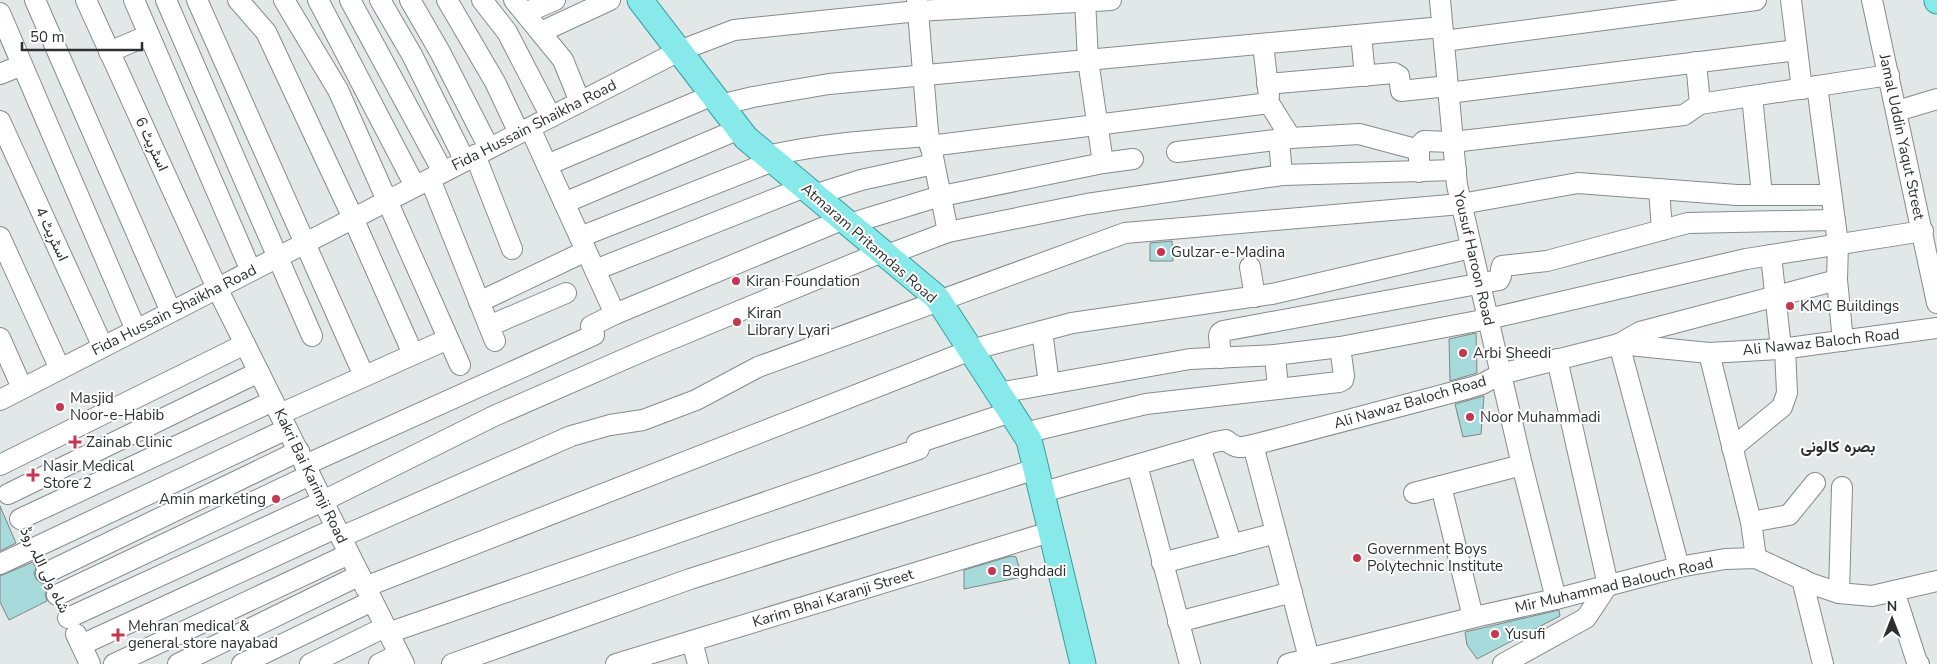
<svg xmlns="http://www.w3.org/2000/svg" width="1937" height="664" viewBox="0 0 1937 664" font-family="'Nunito Sans',Vazirmatn,sans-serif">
	<rect width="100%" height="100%" fill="#e2e7e7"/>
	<g fill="#a7dbdb" stroke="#818484">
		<polygon points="1172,241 1173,261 1150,261 1150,243"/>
		<polygon points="1476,333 1477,373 1450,381 1449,339"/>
		<polygon points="1484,396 1481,434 1463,437 1455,404"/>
		<polygon points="0,506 16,543 0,551"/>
		<polygon points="1011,556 1016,557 1022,577 964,589 964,570"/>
		<polygon points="33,562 36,568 34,573 36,579 44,585 47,589 45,595 47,601 9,620 0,602 0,576"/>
		<polygon points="1559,610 1560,616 1477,659 1467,645 1465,632"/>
	</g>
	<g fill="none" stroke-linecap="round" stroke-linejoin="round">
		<defs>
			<g id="minor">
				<polyline points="35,0 171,312"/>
				<polyline points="86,0 217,288 404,664"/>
				<polyline points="134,0 251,271"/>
				<polyline points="166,0 312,336"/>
				<polyline points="197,0 364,376"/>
				<polyline points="238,0 266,32 353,218 413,354"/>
				<polyline points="284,0 338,90 460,365"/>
				<polyline points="318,0 415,186"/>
				<polyline points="350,0 443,172"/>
				<polyline points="380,0 412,55 465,161"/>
				<polyline points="410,0 440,52 489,148"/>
				<polyline points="447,0 495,82 519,133"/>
				<polyline points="482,0 507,32 551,117"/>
				<polyline points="514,0 563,60 580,102"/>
				<polyline points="917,0 928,132 948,232"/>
				<polyline points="1085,0 1088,60 1103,163"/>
				<polyline points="1440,0 1457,185 1522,465 1556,599"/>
				<polyline points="1791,0 1802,89"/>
				<polyline points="1872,0 1937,303"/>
				<polyline points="0,13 136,330"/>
				<polyline points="525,13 555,0"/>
				<polyline points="541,32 610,0"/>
				<polyline points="1361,35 1365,76"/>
				<polyline points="1444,41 1756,0"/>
				<polyline points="1263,44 1269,96"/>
				<polyline points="109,52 149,35"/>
				<polyline points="1696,62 1700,104"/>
				<polyline points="0,74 22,65"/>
				<polyline points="1267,84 1394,73 1399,76 1401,91 1448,86"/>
				<polyline points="1817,86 1838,244 1837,280 1843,341"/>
				<polyline points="1448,93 1797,50"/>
				<polyline points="1752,96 1762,195"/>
				<polyline points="720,105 753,97 829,84 1442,27"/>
				<polyline points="1897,111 1937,99"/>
				<polyline points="0,121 103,347"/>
				<polyline points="530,128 615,314"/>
				<polyline points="1279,140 1282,175"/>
				<polyline points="930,146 1269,103 1291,138"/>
				<polyline points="1177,152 1291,138 1359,134 1419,150"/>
				<polyline points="475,155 512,249"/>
				<path d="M767,156C820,144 874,140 928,136"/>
				<polyline points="547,165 713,95"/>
				<polyline points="1419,172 1419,146 1424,141 1453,142 1684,115 1700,104 1889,75"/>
				<polyline points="430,179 495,341"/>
				<polyline points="1659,189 1662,230"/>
				<polyline points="814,195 861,180 934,164"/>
				<polyline points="564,203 739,129"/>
				<polyline points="849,224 937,197 1103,163 1133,159"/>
				<polyline points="0,237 60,369"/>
				<polyline points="580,237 773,161"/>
				<polyline points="887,255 948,232 1087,204 1282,175 1456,170"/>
				<polyline points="1771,255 1781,349"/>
				<polyline points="1250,267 1255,297"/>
				<polyline points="595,270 805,187"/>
				<polyline points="479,302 586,251"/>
				<polyline points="489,326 566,293"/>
				<polyline points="1042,331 1049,384"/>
				<polyline points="0,338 22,388"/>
				<polyline points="1709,353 1751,522 1756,558"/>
				<polyline points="1275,355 1278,389"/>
				<polyline points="1221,358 1219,336 1220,333 1223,331 1499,280 1501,276 1501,269 1502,266 1547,261 1688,223 1835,220"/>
				<polyline points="998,393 1190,359 1275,355 1340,347 1488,319 1746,259 1923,231"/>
				<polyline points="0,400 679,51 734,30 918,11 1111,0"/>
				<polyline points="280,414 448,339"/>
				<polyline points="1024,433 1146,404 1339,382 1343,380 1344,376 1340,347"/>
				<polyline points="1253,445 1309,658"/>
				<polyline points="1200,447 1232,545"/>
				<polyline points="1732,448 1782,407 1787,393 1785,349"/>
				<polyline points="0,465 245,344"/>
				<polyline points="305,465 594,335 591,326 615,314 844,219"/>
				<polyline points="1137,465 1190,664"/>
				<polyline points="1441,486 1473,617"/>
				<path d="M1040,493L1215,442L1226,440C1236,449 1241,448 1253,445L1469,388L1482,384L1501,374L1619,344L1709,353L1781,349L1937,328"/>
				<polyline points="1414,493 1522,465"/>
				<polyline points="8,494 259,372"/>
				<polyline points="20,519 273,401"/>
				<polyline points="1751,522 1789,515 1815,483"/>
				<polyline points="341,537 571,436 610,425 643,420 696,400 758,367 1125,233 1461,204 1578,183 1737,195 1831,195"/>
				<polyline points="1162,563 1276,533"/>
				<polyline points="0,564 287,429"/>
				<polyline points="1679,567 1619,344 1640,332 1837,280"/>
				<polyline points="46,573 299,451"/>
				<polyline points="1802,579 1823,664"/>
				<polyline points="365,587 971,350 1072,323 1272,294 1471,248"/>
				<polyline points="1894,591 1917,662 1919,664"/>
				<polyline points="1839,593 1842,487"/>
				<polyline points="57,595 310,475"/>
				<polyline points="68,618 323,501 494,416 650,348 882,252"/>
				<polyline points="1178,622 1292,592"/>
				<polyline points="388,633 919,449 917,443 1011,412"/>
				<polyline points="76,634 90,664"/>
				<polyline points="692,641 698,664"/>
				<polyline points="81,645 336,528"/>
				<polyline points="114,664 349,554"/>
				<polyline points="178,664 360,575"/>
				<polyline points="242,664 372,601"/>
				<polyline points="310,664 385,627"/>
				<polyline points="379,664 399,654"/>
				<polyline points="452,664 690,579 1036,469"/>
				<polyline points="616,664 1050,532"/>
				<polyline points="1288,664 1479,616 1556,599 1679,567 1725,559 1756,558 1812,584 1839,593 1872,596 1937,581"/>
				<polyline points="1503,664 1586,618 1608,585 1557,359"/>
			</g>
			<g id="major">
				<polyline points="640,0 746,138 935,296 939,301 1029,440 1083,664"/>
				<polyline points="1937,0 1937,1"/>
			</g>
		</defs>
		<use href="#minor" stroke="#878b8b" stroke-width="22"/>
		<use href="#major" stroke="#359fa0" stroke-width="27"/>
		<use href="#minor" stroke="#fff" stroke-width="20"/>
		<use href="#major" stroke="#88e9ea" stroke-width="25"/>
	</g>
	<g fill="#c6364f" stroke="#fff" stroke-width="2">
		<circle cx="1161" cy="252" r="5"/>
		<circle cx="736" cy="281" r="5"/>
		<circle cx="1790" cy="306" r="5"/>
		<circle cx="737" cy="322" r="5"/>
		<circle cx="1463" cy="353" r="5"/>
		<circle cx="60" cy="407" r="5"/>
		<circle cx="1470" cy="417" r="5"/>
		<path d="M72.5 434.5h5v5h5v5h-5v5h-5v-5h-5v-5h5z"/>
		<path d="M30.5 467.5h5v5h5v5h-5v5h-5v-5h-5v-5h5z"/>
		<circle cx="276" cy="499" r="5"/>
		<circle cx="1357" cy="558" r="5"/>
		<circle cx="992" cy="571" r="5"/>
		<circle cx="1495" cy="634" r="5"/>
		<path d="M115.5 627.5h5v5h5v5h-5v5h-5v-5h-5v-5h5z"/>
	</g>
	<g text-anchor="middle" stroke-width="4" stroke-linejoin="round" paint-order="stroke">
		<g font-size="15" fill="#2e3030" stroke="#fff">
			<text transform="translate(534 125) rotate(-27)" y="5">Fida Hussain Shaikha Road</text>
			<text transform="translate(1902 137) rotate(78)" y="5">Jamal Uddin Yaqut Street</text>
			<text transform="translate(152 144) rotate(65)" y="5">اسٹریٹ 6</text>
			<text transform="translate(52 234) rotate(65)" y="5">اسٹریٹ 4</text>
			<text transform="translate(869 243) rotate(41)" y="5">Atmaram Pritamdas Road</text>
			<text transform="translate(1474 258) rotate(77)" y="5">Yousuf Haroon Road</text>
			<text transform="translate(174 310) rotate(-27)" y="5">Fida Hussain Shaikha Road</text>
			<text transform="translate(1821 342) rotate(-6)" y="5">Ali Nawaz Baloch Road</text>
			<text transform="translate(1410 402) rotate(-16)" y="5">Ali Nawaz Baloch Road</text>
			<text transform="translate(311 476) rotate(64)" y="5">Kakri Bai Karimji Road</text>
			<text transform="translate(45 570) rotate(64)" y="5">شاہ ولی اللہ روڈ</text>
			<text transform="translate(1614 585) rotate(-13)" y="5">Mir Muhammad Balouch Road</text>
			<text transform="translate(833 598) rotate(-17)" y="5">Karim Bhai Karanji Street</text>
		</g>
		<g font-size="15" fill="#2e3030" stroke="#fff" text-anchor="start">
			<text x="1171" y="257">Gulzar-e-Madina</text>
			<text x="746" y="286">Kiran Foundation</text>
			<text x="1800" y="311">KMC Buildings</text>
			<text x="747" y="318">Kiran<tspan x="747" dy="17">Library Lyari</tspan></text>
			<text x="1473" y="358">Arbi Sheedi</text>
			<text x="70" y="403">Masjid<tspan x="70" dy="17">Noor-e-Habib</tspan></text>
			<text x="1480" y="422">Noor Muhammadi</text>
			<text x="86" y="447">Zainab Clinic</text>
			<text x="43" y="471">Nasir Medical<tspan x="43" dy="17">Store 2</tspan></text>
			<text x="266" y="504" text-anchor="end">Amin marketing</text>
			<text x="1367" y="554">Government Boys<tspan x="1367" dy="17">Polytechnic Institute</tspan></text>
			<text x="1002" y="576">Baghdadi</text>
			<text x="128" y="631">Mehran medical &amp;<tspan x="128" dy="17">general store nayabad</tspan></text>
			<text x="1505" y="639">Yusufi</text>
		</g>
		<g font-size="16" font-weight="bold" fill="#2e3030" stroke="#fff">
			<text x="1838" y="452">بصرہ کالونی</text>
		</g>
	</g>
	<g transform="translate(1892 619)" stroke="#ffffff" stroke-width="4" paint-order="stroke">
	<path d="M0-4L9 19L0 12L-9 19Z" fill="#2e3030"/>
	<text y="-8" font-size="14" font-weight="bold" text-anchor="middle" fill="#2e3030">N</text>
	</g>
	<path d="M22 42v8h120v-8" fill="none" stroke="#2e3030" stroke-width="2.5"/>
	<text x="30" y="42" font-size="15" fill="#2e3030" stroke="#ffffff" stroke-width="4" paint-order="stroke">50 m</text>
</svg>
